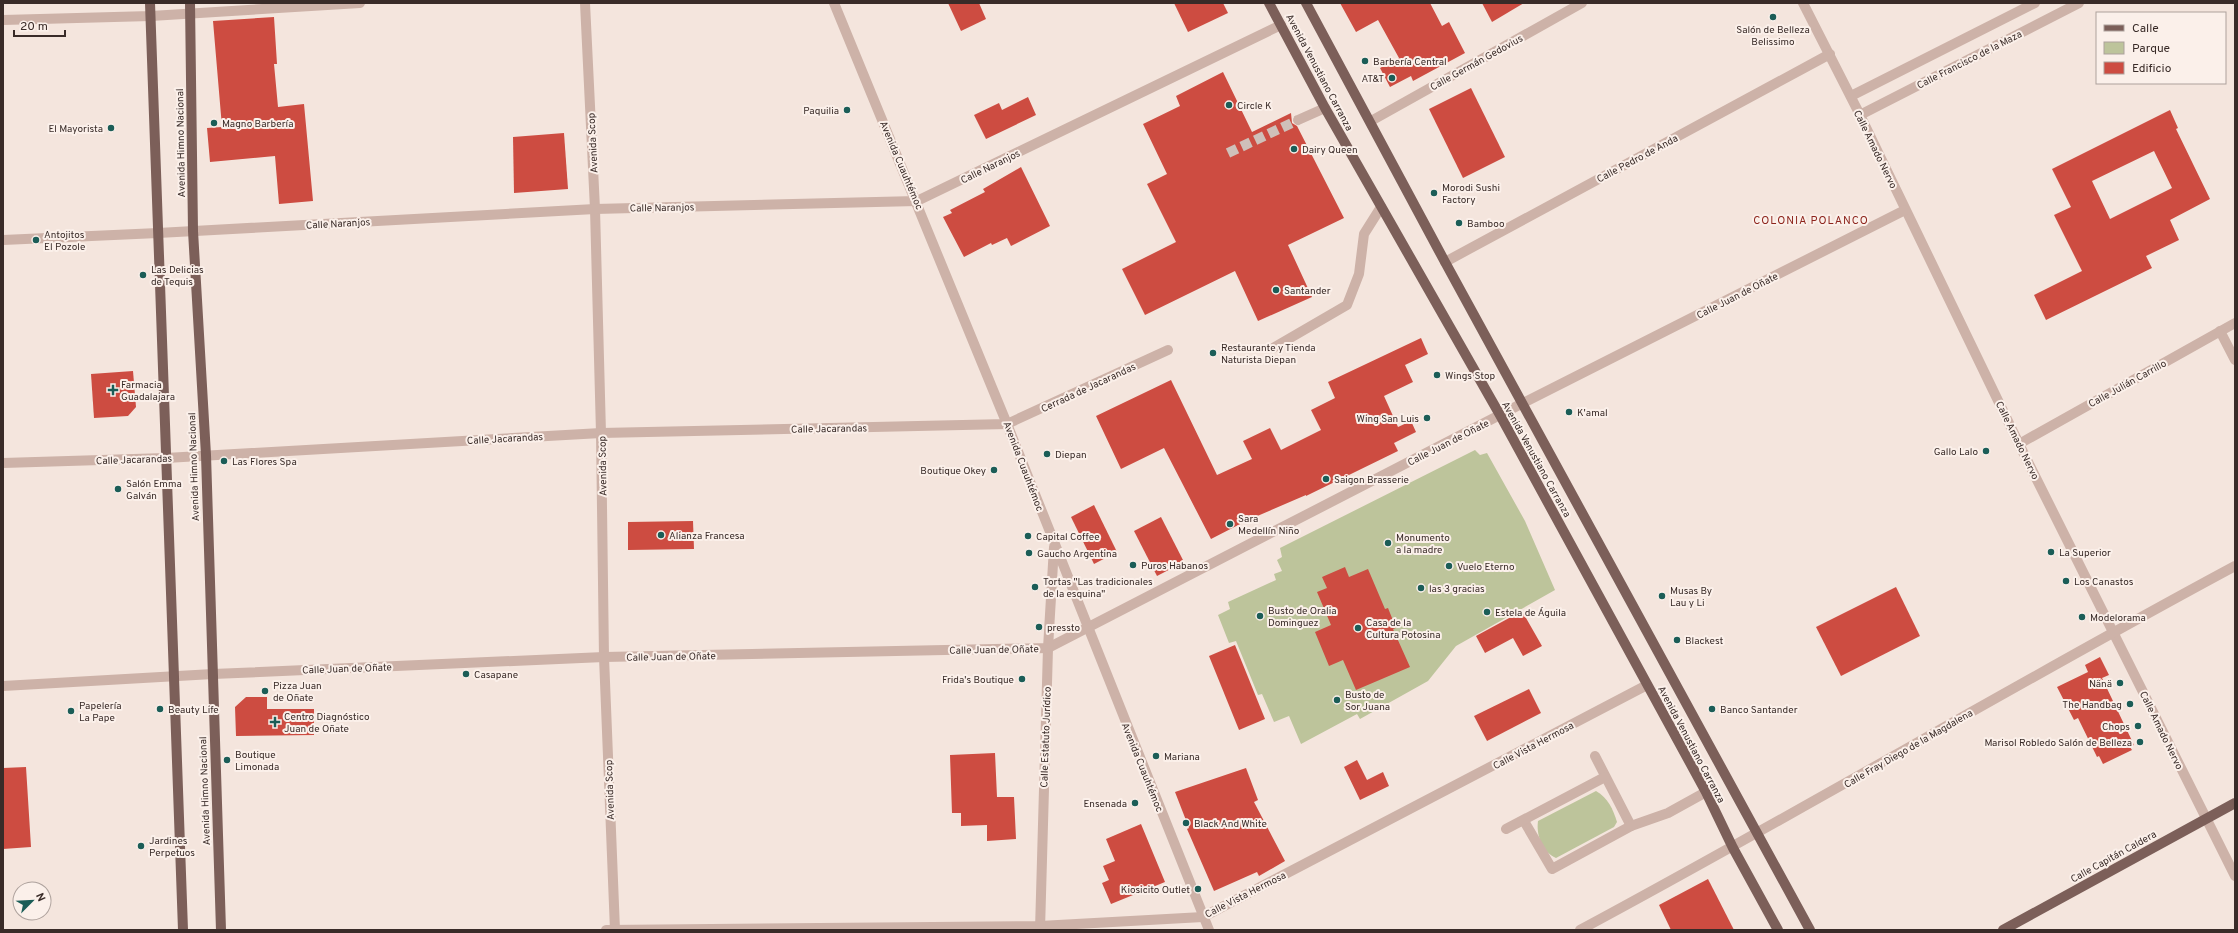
<svg xmlns="http://www.w3.org/2000/svg" width="2238" height="933" viewBox="0 0 2238 933" font-family="Overpass,sans-serif">
	<rect width="100%" height="100%" fill="#f4e5dd"/>
	<g fill="#bdc49b">
		<polygon points="1475,450 1480,455 1487,453 1525,521 1555,590 1456,646 1428,681 1360,719 1357,714 1301,744 1289,716 1274,722 1262,694 1258,695 1236,641 1229,643 1218,615 1230,609 1228,602 1276,580 1274,574 1282,571 1277,560 1282,557 1280,548"/>
		<path d="M1596,791C1608,798 1613,809 1617,822L1614,827L1556,858C1542,852 1536,835 1538,821Z"/>
	</g>
	<g fill="#cd4c41" fill-rule="evenodd">
		<polygon points="948,3 979,3 986,19 961,31"/>
		<polygon points="1174,3 1223,3 1228,13 1188,32"/>
		<polygon points="1340,3 1430,3 1442,26 1449,22 1465,53 1413,81 1411,76 1390,87 1380,68 1399,58 1378,20 1356,32"/>
		<polygon points="1482,3 1524,3 1492,22"/>
		<polygon points="274,17 277,64 274,64 278,107 304,104 313,201 279,204 275,156 210,162 207,128 222,127 213,21"/>
		<polygon points="1223,72 1252,132 1291,113 1292,123 1297,126 1344,218 1288,245 1312,297 1258,321 1235,271 1145,315 1122,269 1176,242 1147,184 1167,174 1143,124 1180,106 1176,96"/>
		<polygon points="1471,88 1505,157 1463,178 1429,109"/>
		<polygon points="1028,97 1036,115 986,139 974,115 999,103 1002,110"/>
		<path d="M2170,110L2178,128L2176,129L2210,199L2170,220L2179,240L2146,256L2152,268L2046,320L2034,295L2082,271L2054,215L2071,207L2052,169ZM2154,151L2172,188L2110,219L2092,181Z"/>
		<polygon points="564,133 568,189 514,193 513,137"/>
		<polygon points="1021,167 1050,226 1011,246 1007,238 992,245 991,243 964,257 943,217 952,213 950,210 985,192 983,189"/>
		<polygon points="1421,338 1428,354 1405,365 1413,382 1384,396 1398,427 1411,421 1416,432 1394,443 1398,451 1306,496 1306,495 1248,520 1211,539 1164,448 1121,469 1096,416 1171,380 1217,475 1252,459 1243,441 1270,428 1281,450 1321,430 1311,410 1335,398 1328,382"/>
		<polygon points="133,371 136,407 128,416 94,418 91,374"/>
		<polygon points="1094,505 1117,552 1094,564 1071,517"/>
		<polygon points="1161,517 1184,562 1157,576 1134,531"/>
		<polygon points="693,521 694,549 628,550 628,522"/>
		<polygon points="1345,567 1349,577 1368,569 1385,609 1388,608 1396,628 1393,629 1410,667 1356,690 1343,660 1329,666 1315,632 1331,625 1317,592 1327,588 1322,577"/>
		<polygon points="1896,587 1920,636 1841,676 1816,627"/>
		<polygon points="1522,611 1542,646 1523,656 1513,638 1485,653 1476,636"/>
		<polygon points="1235,645 1265,719 1239,730 1209,656"/>
		<polygon points="2100,657 2109,675 2102,678 2134,745 2130,747 2132,750 2103,764 2099,756 2097,757 2078,718 2074,720 2057,687 2088,672 2085,665"/>
		<polygon points="1529,689 1541,713 1487,741 1474,716"/>
		<polygon points="246,697 267,697 267,709 314,709 314,735 236,736 235,707"/>
		<polygon points="995,753 997,797 1014,797 1016,839 987,841 987,825 961,826 961,813 952,813 950,755"/>
		<polygon points="1357,760 1367,780 1383,772 1389,786 1360,800 1344,767"/>
		<polygon points="26,767 31,847 3,849 3,768"/>
		<polygon points="1246,768 1258,800 1254,802 1285,861 1259,876 1257,872 1214,891 1187,829 1189,828 1175,792"/>
		<polygon points="1141,824 1165,882 1111,904 1102,883 1109,880 1103,866 1115,861 1106,839"/>
		<polygon points="1708,879 1734,930 1671,930 1659,905"/>
	</g>
	<g fill="none" stroke-linecap="round" stroke-linejoin="round">
		<polyline stroke="#cfc0b9" stroke-width="10" stroke-dasharray="10 5" stroke-linecap="butt" points="1228,153 1298,120"/>
		<g stroke="#cdb2a8" stroke-width="10">
			<polyline points="585,3 595,209 601,433 604,657 615,930"/>
			<polyline points="834,3 1007,424 1209,930"/>
			<polyline points="1803,3 1860,115 2019,444 2235,876"/>
			<polyline points="3,20 151,16 360,3"/>
			<polyline points="1851,96 2035,3"/>
			<polyline points="1860,115 2079,3"/>
			<polyline points="1298,120 1325,108"/>
			<polyline points="1371,121 1582,3"/>
			<polyline points="3,240 158,233 595,209 917,201 1281,25"/>
			<polyline points="1445,262 1830,54"/>
			<polyline points="2220,331 2235,360"/>
			<polyline points="1273,348 1347,305 1359,274 1364,234 1381,207"/>
			<polyline points="2019,444 2235,323"/>
			<polyline points="3,463 166,458 601,433 1007,424 1168,350"/>
			<polyline points="3,686 213,674 604,657 1048,648 1523,403 1905,210"/>
			<polyline points="1595,756 1631,826"/>
			<polyline points="1524,821 1552,869 1631,826 1668,813 1706,792"/>
			<polyline points="1506,829 1605,777"/>
			<polyline points="606,930 1040,926 1203,917 1647,685"/>
			<polyline points="1040,930 1048,648 1054,547"/>
			<path d="M1580,930C1800,812 2015,684 2235,566"/>
		</g>
		<g stroke="#7c5f59" stroke-width="10">
			<polyline points="150,3 183,930"/>
			<polyline points="190,3 193,231 206,455 221,930"/>
			<polyline points="1269,3 1325,108 1500,415 1706,792 1733,848 1778,930"/>
			<polyline points="1306,3 1445,262 1810,930"/>
			<polyline points="2003,930 2235,803"/>
		</g>
	</g>
	<g fill="#1b5d57" stroke="#fbf0ea" stroke-width="1.5">
		<circle cx="1773" cy="17" r="4"/>
		<circle cx="1365" cy="61" r="4"/>
		<circle cx="1392" cy="78" r="4"/>
		<circle cx="1229" cy="105" r="4"/>
		<circle cx="847" cy="110" r="4"/>
		<circle cx="214" cy="123" r="4"/>
		<circle cx="111" cy="128" r="4"/>
		<circle cx="1294" cy="149" r="4"/>
		<circle cx="1434" cy="193" r="4"/>
		<circle cx="1459" cy="223" r="4"/>
		<circle cx="36" cy="240" r="4"/>
		<circle cx="143" cy="275" r="4"/>
		<circle cx="1276" cy="290" r="4"/>
		<circle cx="1213" cy="353" r="4"/>
		<circle cx="1437" cy="375" r="4"/>
		<path d="M111 384h4v4h4v4h-4v4h-4v-4h-4v-4h4z"/>
		<circle cx="1569" cy="412" r="4"/>
		<circle cx="1427" cy="418" r="4"/>
		<circle cx="1986" cy="451" r="4"/>
		<circle cx="1047" cy="454" r="4"/>
		<circle cx="224" cy="461" r="4"/>
		<circle cx="994" cy="470" r="4"/>
		<circle cx="1326" cy="479" r="4"/>
		<circle cx="118" cy="489" r="4"/>
		<circle cx="1230" cy="524" r="4"/>
		<circle cx="661" cy="535" r="4"/>
		<circle cx="1028" cy="536" r="4"/>
		<circle cx="1388" cy="543" r="4"/>
		<circle cx="2051" cy="552" r="4"/>
		<circle cx="1029" cy="553" r="4"/>
		<circle cx="1133" cy="565" r="4"/>
		<circle cx="1449" cy="566" r="4"/>
		<circle cx="2066" cy="581" r="4"/>
		<circle cx="1035" cy="587" r="4"/>
		<circle cx="1421" cy="588" r="4"/>
		<circle cx="1662" cy="596" r="4"/>
		<circle cx="1487" cy="612" r="4"/>
		<circle cx="1260" cy="616" r="4"/>
		<circle cx="2082" cy="617" r="4"/>
		<circle cx="1039" cy="627" r="4"/>
		<circle cx="1358" cy="628" r="4"/>
		<circle cx="1677" cy="640" r="4"/>
		<circle cx="466" cy="674" r="4"/>
		<circle cx="1022" cy="679" r="4"/>
		<circle cx="2120" cy="683" r="4"/>
		<circle cx="265" cy="691" r="4"/>
		<circle cx="1337" cy="700" r="4"/>
		<circle cx="2130" cy="704" r="4"/>
		<circle cx="160" cy="709" r="4"/>
		<circle cx="1712" cy="709" r="4"/>
		<circle cx="71" cy="711" r="4"/>
		<path d="M273 716h4v4h4v4h-4v4h-4v-4h-4v-4h4z"/>
		<circle cx="2138" cy="726" r="4"/>
		<circle cx="2140" cy="742" r="4"/>
		<circle cx="1156" cy="756" r="4"/>
		<circle cx="227" cy="760" r="4"/>
		<circle cx="1135" cy="803" r="4"/>
		<circle cx="1186" cy="823" r="4"/>
		<circle cx="141" cy="846" r="4"/>
		<circle cx="1198" cy="889" r="4"/>
	</g>
	<g text-anchor="middle" stroke-width="4" stroke-linejoin="round" paint-order="stroke">
		<g font-size="10" fill="#392b28" stroke="#fbf0ea" text-anchor="start">
			<text x="1773" y="33" text-anchor="middle">Salón de Belleza<tspan x="1773" dy="12">Belissimo</tspan></text>
			<text x="1373" y="65">Barbería Central</text>
			<text x="1384" y="82" text-anchor="end">AT&amp;T</text>
			<text x="1237" y="109">Circle K</text>
			<text x="839" y="114" text-anchor="end">Paquilia</text>
			<text x="222" y="127">Magno Barbería</text>
			<text x="103" y="132" text-anchor="end">El Mayorista</text>
			<text x="1302" y="153">Dairy Queen</text>
			<text x="1442" y="191">Morodi Sushi<tspan x="1442" dy="12">Factory</tspan></text>
			<text x="1467" y="227">Bamboo</text>
			<text x="44" y="238">Antojitos<tspan x="44" dy="12">El Pozole</tspan></text>
			<text x="151" y="273">Las Delicias<tspan x="151" dy="12">de Tequis</tspan></text>
			<text x="1284" y="294">Santander</text>
			<text x="1221" y="351">Restaurante y Tienda<tspan x="1221" dy="12">Naturista Diepan</tspan></text>
			<text x="1445" y="379">Wings Stop</text>
			<text x="121" y="388">Farmacia<tspan x="121" dy="12">Guadalajara</tspan></text>
			<text x="1577" y="416">K'amal</text>
			<text x="1419" y="422" text-anchor="end">Wing San Luis</text>
			<text x="1978" y="455" text-anchor="end">Gallo Lalo</text>
			<text x="1055" y="458">Diepan</text>
			<text x="232" y="465">Las Flores Spa</text>
			<text x="986" y="474" text-anchor="end">Boutique Okey</text>
			<text x="1334" y="483">Saigon Brasserie</text>
			<text x="126" y="487">Salón Emma<tspan x="126" dy="12">Galván</tspan></text>
			<text x="1238" y="522">Sara<tspan x="1238" dy="12">Medellín Niño</tspan></text>
			<text x="669" y="539">Alianza Francesa</text>
			<text x="1036" y="540">Capital Coffee</text>
			<text x="1396" y="541">Monumento<tspan x="1396" dy="12">a la madre</tspan></text>
			<text x="2059" y="556">La Superior</text>
			<text x="1037" y="557">Gaucho Argentina</text>
			<text x="1141" y="569">Puros Habanos</text>
			<text x="1457" y="570">Vuelo Eterno</text>
			<text x="1043" y="585">Tortas "Las tradicionales<tspan x="1043" dy="12">de la esquina"</tspan></text>
			<text x="2074" y="585">Los Canastos</text>
			<text x="1429" y="592">las 3 gracias</text>
			<text x="1670" y="594">Musas By<tspan x="1670" dy="12">Lau y Li</tspan></text>
			<text x="1268" y="614">Busto de Oralia<tspan x="1268" dy="12">Dominguez</tspan></text>
			<text x="1495" y="616">Estela de Águila</text>
			<text x="2090" y="621">Modelorama</text>
			<text x="1366" y="626">Casa de la<tspan x="1366" dy="12">Cultura Potosina</tspan></text>
			<text x="1047" y="631">pressto</text>
			<text x="1685" y="644">Blackest</text>
			<text x="474" y="678">Casapane</text>
			<text x="1014" y="683" text-anchor="end">Frida's Boutique</text>
			<text x="2112" y="687" text-anchor="end">Nänä</text>
			<text x="273" y="689">Pizza Juan<tspan x="273" dy="12">de Oñate</tspan></text>
			<text x="1345" y="698">Busto de<tspan x="1345" dy="12">Sor Juana</tspan></text>
			<text x="2122" y="708" text-anchor="end">The Handbag</text>
			<text x="79" y="709">Papelería<tspan x="79" dy="12">La Pape</tspan></text>
			<text x="168" y="713">Beauty Life</text>
			<text x="1720" y="713">Banco Santander</text>
			<text x="284" y="720">Centro Diagnóstico<tspan x="284" dy="12">Juan de Oñate</tspan></text>
			<text x="2130" y="730" text-anchor="end">Chops</text>
			<text x="2132" y="746" text-anchor="end">Marisol Robledo Salón de Belleza</text>
			<text x="235" y="758">Boutique<tspan x="235" dy="12">Limonada</tspan></text>
			<text x="1164" y="760">Mariana</text>
			<text x="1127" y="807" text-anchor="end">Ensenada</text>
			<text x="1194" y="827">Black And White</text>
			<text x="149" y="844">Jardines<tspan x="149" dy="12">Perpetuos</tspan></text>
			<text x="1190" y="893" text-anchor="end">Kiosicito Outlet</text>
		</g>
		<g font-size="10" fill="#392b28" stroke="#fbf0ea">
			<text transform="translate(1969 59) rotate(-27)" y="4">Calle Francisco de la Maza</text>
			<text transform="translate(1476 62) rotate(-29)" y="4">Calle Germán Gedovius</text>
			<text transform="translate(1320 72) rotate(62)" y="4">Avenida Venustiano Carranza</text>
			<text transform="translate(180 143) rotate(-91)" y="4">Avenida Himno Nacional</text>
			<text transform="translate(592 143) rotate(-93)" y="4">Avenida Scop</text>
			<text transform="translate(1876 149) rotate(64)" y="4">Calle Amado Nervo</text>
			<text transform="translate(1637 158) rotate(-28)" y="4">Calle Pedro de Anda</text>
			<text transform="translate(902 165) rotate(67)" y="4">Avenida Cuauhtémoc</text>
			<text transform="translate(990 166) rotate(-26)" y="4">Calle Naranjos</text>
			<text transform="translate(662 207) rotate(-1)" y="4">Calle Naranjos</text>
			<text transform="translate(338 223) rotate(-3)" y="4">Calle Naranjos</text>
			<text transform="translate(1737 295) rotate(-27)" y="4">Calle Juan de Oñate</text>
			<text transform="translate(2127 383) rotate(-29)" y="4">Calle Julián Carrillo</text>
			<text transform="translate(1088 387) rotate(-25)" y="4">Cerrada de Jacarandas</text>
			<text transform="translate(829 428) rotate(-1)" y="4">Calle Jacarandas</text>
			<text transform="translate(505 438) rotate(-3)" y="4">Calle Jacarandas</text>
			<text transform="translate(2018 440) rotate(64)" y="4">Calle Amado Nervo</text>
			<text transform="translate(1448 442) rotate(-27)" y="4">Calle Juan de Oñate</text>
			<text transform="translate(134 459) rotate(-2)" y="4">Calle Jacarandas</text>
			<text transform="translate(1537 459) rotate(61)" y="4">Avenida Venustiano Carranza</text>
			<text transform="translate(602 466) rotate(-91)" y="4">Avenida Scop</text>
			<text transform="translate(1024 466) rotate(69)" y="4">Avenida Cuauhtémoc</text>
			<text transform="translate(193 467) rotate(-92)" y="4">Avenida Himno Nacional</text>
			<text transform="translate(994 649) rotate(-1)" y="4">Calle Juan de Oñate</text>
			<text transform="translate(671 656) rotate(-1)" y="4">Calle Juan de Oñate</text>
			<text transform="translate(347 668) rotate(-2)" y="4">Calle Juan de Oñate</text>
			<text transform="translate(2162 730) rotate(64)" y="4">Calle Amado Nervo</text>
			<text transform="translate(1045 737) rotate(-88)" y="4">Calle Estatuto Jurídico</text>
			<text transform="translate(1692 744) rotate(62)" y="4">Avenida Venustiano Carranza</text>
			<text transform="translate(1533 745) rotate(-28)" y="4">Calle Vista Hermosa</text>
			<text transform="translate(1908 748) rotate(-30)" y="4">Calle Fray Diego de la Magdalena</text>
			<text transform="translate(1143 767) rotate(68)" y="4">Avenida Cuauhtémoc</text>
			<text transform="translate(609 790) rotate(-92)" y="4">Avenida Scop</text>
			<text transform="translate(204 791) rotate(-92)" y="4">Avenida Himno Nacional</text>
			<text transform="translate(2113 856) rotate(-29)" y="4">Calle Capitán Caldera</text>
			<text transform="translate(1245 894) rotate(-27)" y="4">Calle Vista Hermosa</text>
		</g>
		<g font-size="11" letter-spacing="1" fill="#8d241c" stroke="#fbf0ea">
			<text x="1811" y="224">COLONIA POLANCO</text>
		</g>
	</g>
	<rect width="2238" height="933" fill="none" stroke="#392b28" stroke-width="8"/>
	<rect x="2096" y="12" width="130" height="72" fill="#fbf0ea" stroke="#ada19c"/>
	<rect x="2104" y="25" width="20" height="6" fill="#7c5f59" stroke="#ada19c"/>
	<text x="2132" y="32" font-size="12" fill="#392b28">Calle</text>
	<rect x="2104" y="42" width="20" height="12" fill="#bdc49b" stroke="#ada19c"/>
	<text x="2132" y="52" font-size="12" fill="#392b28">Parque</text>
	<rect x="2104" y="62" width="20" height="12" fill="#cd4c41" stroke="#ada19c"/>
	<text x="2132" y="72" font-size="12" fill="#392b28">Edificio</text>
	<g transform="translate(32 901) rotate(66)"><circle r="19" fill="#fbf0ea" stroke="#ada19c"/>
	<path d="M0-3L7 15L0 10L-7 15Z" fill="#1b5d57"/>
	<text y="-6" font-size="11" font-weight="bold" text-anchor="middle" fill="#392b28">N</text>
	</g>
	<path d="M14 30v6h51v-6" fill="none" stroke="#392b28" stroke-width="2"/>
	<text x="20" y="30" font-size="12" fill="#392b28" stroke="#fbf0ea" stroke-width="3" paint-order="stroke">20 m</text>
</svg>
